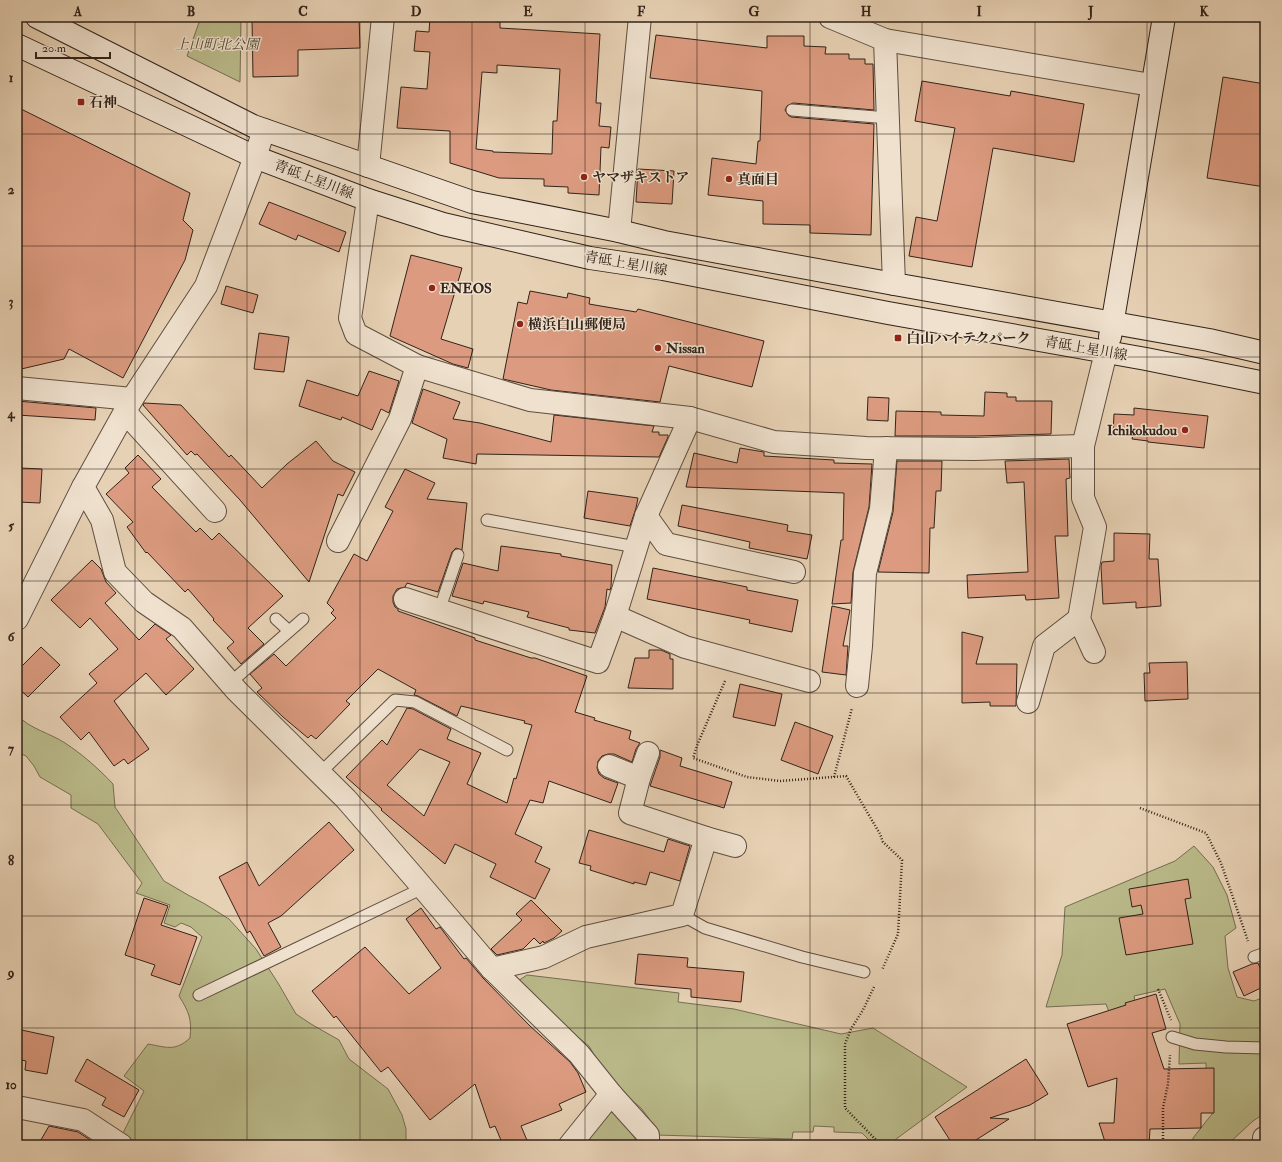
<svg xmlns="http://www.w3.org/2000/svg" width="1282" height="1162" viewBox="0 0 1282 1162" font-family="'IM FELL Double Pica','Noto Serif JP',serif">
	<rect width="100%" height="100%" fill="#e7d1b4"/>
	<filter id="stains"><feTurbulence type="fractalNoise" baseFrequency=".005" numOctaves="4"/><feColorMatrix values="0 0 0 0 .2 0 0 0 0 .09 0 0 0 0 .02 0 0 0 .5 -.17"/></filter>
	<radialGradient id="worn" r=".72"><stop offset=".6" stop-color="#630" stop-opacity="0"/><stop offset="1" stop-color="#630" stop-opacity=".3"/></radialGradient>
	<g fill="#baba8a" stroke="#766e52">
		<polygon points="201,17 241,17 240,82 187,56"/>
		<path d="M17,715C30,729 50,733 65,743C82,754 99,769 113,784L115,807L164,881L188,895L205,904L229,919L256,949L278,983L296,1014L311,1024L339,1040L349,1059L388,1089L402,1115L406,1129V1145H139L122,1135L144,1091L124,1076L148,1044C166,1047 175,1052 190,1038C192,1019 189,1012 179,996L202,937L191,927L181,923L175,927L164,923L170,905L136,893L142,883L98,824L71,808V795L40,777L34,766L26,756L17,752Z"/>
		<polygon points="1194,846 1213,867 1227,895 1236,928 1225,936 1228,968 1237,997 1254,1001 1265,997 1265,1113 1253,1121 1227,1145 1192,1145 1193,1138 1212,1114 1212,1098 1207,1096 1206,1063 1179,1064 1180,1024 1165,989 1134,996 1136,1006 1109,1012 1106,1004 1046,1007 1062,955 1065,907 1175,861"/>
		<polygon points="527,975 679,993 678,1002 734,1009 841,1034 873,1028 967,1087 888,1145 868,1145 869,1140 862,1133 834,1132 834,1127 814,1126 813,1132 793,1132 792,1139 656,1135 653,1124 641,1108 610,1082 589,1046 530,999 518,981"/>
		<polygon points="610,1112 617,1113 625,1122 639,1145 584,1145"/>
	</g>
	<g fill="#dc9b80" stroke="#322319" fill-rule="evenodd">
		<polygon points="252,17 359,17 360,48 298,50 298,76 253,77"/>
		<path d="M430,17L500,22V28L600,34L596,103H601L599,126L611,127L609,148L601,147L599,195L568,193V187L544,186V179L499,178L450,163V131L397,128L401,87L427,89L430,52L414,51L416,31L429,32ZM497,65L560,69L557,121H553L552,154L493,152V151L476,149L482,72L497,73Z"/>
		<polygon points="656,35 767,48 767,36 804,36 804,46 826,47 825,54 849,54 849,59 865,59 865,64 873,64 874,110 793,103 787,106 785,110 788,115 791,117 874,124 871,235 810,233 810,225 763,224 763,201 708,195 712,158 756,164 758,141 760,141 762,91 650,78"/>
		<polygon points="1223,77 1265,84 1265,187 1207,178"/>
		<polygon points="922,81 1010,96 1011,91 1084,104 1074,162 993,148 972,267 909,256 916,217 937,221 955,128 915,121"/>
		<polygon points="17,107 190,193 183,220 193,230 185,260 123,378 69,349 64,359 17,370"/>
		<polygon points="638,169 674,171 672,204 636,202"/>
		<polygon points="269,202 346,232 339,252 298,235 296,240 259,224"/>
		<polygon points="411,255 462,268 441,339 473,349 468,368 453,364 390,336"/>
		<polygon points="226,286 258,295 253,313 221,304"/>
		<polygon points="530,291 567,298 568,293 590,298 589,304 636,312 638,309 764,341 752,387 669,366 660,402 551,390 503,379 518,302 527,304"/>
		<polygon points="259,333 289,337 284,372 254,369"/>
		<polygon points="369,371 399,381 389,413 381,409 372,430 342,417 341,420 299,406 307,380 358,396"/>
		<polygon points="423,389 460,402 453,419 480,423 551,442 554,415 654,426 652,432 659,432 659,435 668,435 668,437 659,457 477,454 476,464 443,458 447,439 412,423"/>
		<polygon points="985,392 1007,393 1007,397 1016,397 1016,401 1052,401 1051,434 975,436 895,436 896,411 941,412 941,415 984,416"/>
		<polygon points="868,397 889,398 888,421 867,420"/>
		<polygon points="17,401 96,408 95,420 17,415"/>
		<polygon points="144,403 181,405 229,457 231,455 262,488 287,464 316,441 333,461 355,472 343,496 338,494 309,582 240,500 197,454 195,455 191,451 187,455 143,405"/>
		<polygon points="1134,408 1208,416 1204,448 1148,442 1148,441 1132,439 1133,435 1113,434 1114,414 1134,415"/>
		<polygon points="740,448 764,452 764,456 834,460 834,463 872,464 869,507 853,572 851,603 832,604 841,540 843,540 844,493 686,487 694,453 737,463"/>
		<polygon points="138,455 161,479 152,487 196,532 200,528 212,540 219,533 283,596 248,628 264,644 241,664 227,648 234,642 213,620 214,619 188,589 185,592 147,552 146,553 127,527 133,522 106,494 129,473 125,468"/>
		<polygon points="1069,459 1070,478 1066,479 1068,536 1055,536 1059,598 1026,600 1025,595 968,598 967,575 1028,572 1024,482 1007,483 1005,461"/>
		<polygon points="897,461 942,461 941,491 936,491 934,528 930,528 929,573 878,572 893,512"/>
		<polygon points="20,468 42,469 40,503 18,502"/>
		<path d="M405,469L435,483L427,499L467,503L462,550L456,548L452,552L438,592L407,583L405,587L397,589L393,596V602L395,607L398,609V611L475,638V640L531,658H535L587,676L575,712L595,718L594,720L631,731L629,739L640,743L636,749L632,762L614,754H608L602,756L598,761L597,768L599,774L604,778L618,783L611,803L549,781L543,803L530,800L515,834L542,847L535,862L550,869L535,899L490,877L496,864L455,844L445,864L381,810L382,809L346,777L382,740L387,745L407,708L413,709L451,729L447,739L481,753L467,784L507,803L514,778L516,779L532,725L524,723L525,721L461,706L457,716L418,696L414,695L416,690L378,669L346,701L350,704L316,739L311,735L308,738L283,717L257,692L262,688L250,674L274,654L286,666L336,618L331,613L334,610L327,603L354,554L367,561L393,511L385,507ZM420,749L450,762L424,816L387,785Z"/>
		<polygon points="588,491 638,498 636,508 630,526 584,518"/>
		<polygon points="682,505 788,525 787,531 812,535 807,559 749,548 750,542 678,526"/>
		<polygon points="1114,533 1150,534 1149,559 1158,559 1161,606 1136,608 1136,602 1103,604 1101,566 1102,562 1114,561"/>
		<polygon points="501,546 561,554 561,556 612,565 611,587 610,590 607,589 605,607 595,633 569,630 569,628 527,617 529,612 484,601 483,604 452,596 463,563 498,571"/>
		<polygon points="92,560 101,569 106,582 116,593 105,603 139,640 155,624 171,635 166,639 194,669 166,695 146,673 114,701 149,749 128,764 124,759 114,766 89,732 81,740 60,717 97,683 89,674 118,649 90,618 80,628 51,600"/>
		<polygon points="653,568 747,587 747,590 798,600 792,632 749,623 750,620 647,599"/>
		<polygon points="832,606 850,610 843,646 848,646 846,675 822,672"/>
		<polygon points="962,632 983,637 976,664 1017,664 1016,706 990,706 990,702 962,703"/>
		<polygon points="41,647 60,665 28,697 17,687 17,671"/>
		<polygon points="649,650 661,650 670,654 670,659 673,659 673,689 628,688 635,658 649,658"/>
		<polygon points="1187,662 1188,699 1145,701 1144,673 1150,673 1149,663"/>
		<polygon points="740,684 782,694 775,726 733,717"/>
		<polygon points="795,722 833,736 818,774 781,760"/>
		<polygon points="660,750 682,758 680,766 732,782 724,808 650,786 660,757"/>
		<polygon points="329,822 354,850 281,916 268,923 281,947 264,956 250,931 247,933 219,877 247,862 259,886"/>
		<polygon points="589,830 664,852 668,839 690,846 680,881 650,872 646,885 634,882 634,884 590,870 591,866 579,863"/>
		<polygon points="1188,879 1191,898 1185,899 1193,944 1126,955 1119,918 1143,914 1141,905 1132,907 1129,889"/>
		<polygon points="144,898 168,906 161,925 197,937 180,985 151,975 155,965 125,955"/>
		<polygon points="531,900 562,931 554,938 544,943 543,941 540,944 534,938 523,949 497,955 491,949 522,920 516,914"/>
		<polygon points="421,908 436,929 440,927 464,959 466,958 483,978 530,1026 570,1062 578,1073 586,1092 559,1104 562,1110 521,1126 529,1145 503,1145 495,1126 490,1128 475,1084 430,1120 388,1067 381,1072 336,1016 334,1018 312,991 365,947 409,994 441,968 406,919"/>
		<polygon points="638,954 688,958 687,967 744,972 741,1002 691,997 691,989 635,984"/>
		<polygon points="1258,963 1265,979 1265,986 1244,996 1233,972 1252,964"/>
		<polygon points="1156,994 1166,1029 1152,1033 1164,1069 1214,1068 1214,1113 1201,1113 1201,1128 1150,1129 1149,1145 1106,1145 1099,1123 1114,1123 1117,1078 1088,1087 1067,1024 1126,1005 1125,1003"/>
		<polygon points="17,1029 54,1037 47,1074 25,1070 26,1061 17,1059"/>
		<polygon points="87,1059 139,1090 124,1117 102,1105 106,1098 75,1081"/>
		<polygon points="1026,1059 1048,1094 1030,1105 990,1118 1009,1119 968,1145 953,1145 935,1117"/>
		<polygon points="49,1126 78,1132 98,1145 38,1145"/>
	</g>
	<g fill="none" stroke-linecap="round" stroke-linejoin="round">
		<defs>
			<g id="lane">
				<polyline points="792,110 888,118"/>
				<polyline points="487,520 636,547"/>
				<polyline points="439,611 458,555"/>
				<polyline points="276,619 289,631"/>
				<polyline points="230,683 303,619"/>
				<polyline points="320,773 395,700 415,702 507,750"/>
				<polyline points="682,915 705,928 802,957 864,972"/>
				<polyline points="1254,957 1265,953"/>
				<polyline points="199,995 423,888"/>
				<polyline points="1172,1037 1195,1044 1226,1047 1265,1048"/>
			</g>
			<g id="street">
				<polyline points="830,17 885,40 1151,85"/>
				<polyline points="885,40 894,284"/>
				<polyline points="264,130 255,157 206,286 132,399 83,487 102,520 115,572 144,602 182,628 237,691 346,799 412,875 492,969 579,1054 611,1094 648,1135 648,1145"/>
				<polyline points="368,166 383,17"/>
				<polyline points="619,231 640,17"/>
				<polyline points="417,366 530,400 690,418 774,442 866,448 975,449 1083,446"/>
				<polyline points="17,388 132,399"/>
				<polyline points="125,412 215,511"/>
				<polyline points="646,516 666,544 794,572"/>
				<polyline points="338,541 400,419 417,366 356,334 350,318 368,200"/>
				<polyline points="405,599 598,662 615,616 646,516 690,418"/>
				<polyline points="615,616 685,647 809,681"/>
				<polyline points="17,619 83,487"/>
				<polyline points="1094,652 1079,619 1095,527 1083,498 1083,446 1106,352"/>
				<polyline points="857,686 861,646 865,573 881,509 886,448"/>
				<polyline points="1028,702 1044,646 1079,619"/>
				<polyline points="648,753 639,778 630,813 706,838 735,846"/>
				<polyline points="609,766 639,778"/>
				<polyline points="492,969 544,957 586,937 682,915 706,838"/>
				<polyline points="17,1107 83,1120 121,1145"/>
				<polyline points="1264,1138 1265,1140"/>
				<polyline points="570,1145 611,1094"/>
			</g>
			<g id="secondary">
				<polyline points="37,17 253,126 472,202 619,231 664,242 894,284 1209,340 1265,353"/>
				<polyline points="17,45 255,157 368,200 443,224 590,258 663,269 888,313 1146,359 1265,383"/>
				<polyline points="1110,337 1164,17"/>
			</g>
		</defs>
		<use href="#lane" stroke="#5f4e40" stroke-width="13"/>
		<use href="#street" stroke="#5f4e40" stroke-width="24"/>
		<use href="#secondary" stroke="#322319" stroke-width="24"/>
		<g stroke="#322319" stroke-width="2.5" stroke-dasharray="1 2" stroke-linecap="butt">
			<polyline points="725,681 698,743 693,758 747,777 780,781 846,776 880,834 883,842 902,860 898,934 882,970"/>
			<polyline points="834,777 852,708"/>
			<polyline points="1140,808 1206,833 1221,863 1248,941"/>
			<polyline points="1261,973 1265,982"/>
			<polyline points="874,987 863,1010 851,1029 845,1044 845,1108 881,1145"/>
			<polyline points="1158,989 1171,1020"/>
			<polyline points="1163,1145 1163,1108 1168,1084 1170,1055"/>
		</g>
		<use href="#lane" stroke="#efe1ce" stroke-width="11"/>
		<use href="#street" stroke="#efe1ce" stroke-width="22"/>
		<use href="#secondary" stroke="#efe1ce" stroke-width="22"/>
	</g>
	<path fill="none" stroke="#322319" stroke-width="1" stroke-opacity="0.55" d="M135,17V1145M247,17V1145M360,17V1145M472,17V1145M585,17V1145M697,17V1145M810,17V1145M922,17V1145M1035,17V1145M1147,17V1145M17,134H1265M17,246H1265M17,357H1265M17,469H1265M17,581H1265M17,693H1265M17,805H1265M17,916H1265M17,1028H1265"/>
	<g fill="#8f2418" stroke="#efe1ce" stroke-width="1.5">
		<rect x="77" y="98" width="8" height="8" rx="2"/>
		<circle cx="584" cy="177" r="4"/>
		<circle cx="729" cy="179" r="4"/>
		<circle cx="432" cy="288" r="4"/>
		<circle cx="520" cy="324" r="4"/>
		<rect x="894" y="334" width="8" height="8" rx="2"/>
		<circle cx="658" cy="348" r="4"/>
		<circle cx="1185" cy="430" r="4"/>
	</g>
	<g text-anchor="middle" stroke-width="3" stroke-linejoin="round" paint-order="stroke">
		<g font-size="14" font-style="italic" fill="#544935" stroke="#efe1ce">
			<text x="217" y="49">上山町北公園</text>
		</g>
		<g font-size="14" font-weight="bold" fill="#322319" stroke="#efe1ce" text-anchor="start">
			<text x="89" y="107">石神</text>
			<text x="592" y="182">ヤマザキストア</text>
			<text x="737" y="184">真面目</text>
			<text x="440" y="293">ENEOS</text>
			<text x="528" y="329">横浜白山郵便局</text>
			<text x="906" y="343">白山ハイテクパーク</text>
			<text x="666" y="353">Nissan</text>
			<text x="1177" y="435" text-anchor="end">Ichikokudou</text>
		</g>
		<g font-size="14" fill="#322319" stroke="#efe1ce">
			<text transform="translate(314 179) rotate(21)" y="5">青砥上星川線</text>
			<text transform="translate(626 263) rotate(10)" y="5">青砥上星川線</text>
			<text transform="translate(1086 348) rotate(10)" y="5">青砥上星川線</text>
		</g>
	</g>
	<rect width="1282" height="1162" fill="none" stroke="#e7d1b4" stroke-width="44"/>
	<path d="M36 52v6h74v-6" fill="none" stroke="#322319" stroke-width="2"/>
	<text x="42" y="52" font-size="12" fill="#322319" stroke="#efe1ce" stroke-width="3" paint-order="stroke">20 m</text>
	<rect x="22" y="22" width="1238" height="1118" fill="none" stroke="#322319" stroke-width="1.5"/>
	<g font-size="13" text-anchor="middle" font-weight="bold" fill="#322319">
		<text x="78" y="16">A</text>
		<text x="191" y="16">B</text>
		<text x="303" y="16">C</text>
		<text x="416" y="16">D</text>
		<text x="528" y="16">E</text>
		<text x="641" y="16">F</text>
		<text x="754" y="16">G</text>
		<text x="866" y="16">H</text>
		<text x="979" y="16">I</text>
		<text x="1091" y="16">J</text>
		<text x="1204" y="16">K</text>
		<text x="11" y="82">1</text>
		<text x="11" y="194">2</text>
		<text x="11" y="306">3</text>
		<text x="11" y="418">4</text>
		<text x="11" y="530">5</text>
		<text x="11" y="641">6</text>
		<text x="11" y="753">7</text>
		<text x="11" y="865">8</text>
		<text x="11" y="977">9</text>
		<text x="11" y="1089">10</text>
	</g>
	<rect width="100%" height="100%" filter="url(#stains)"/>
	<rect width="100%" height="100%" fill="url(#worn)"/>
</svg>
